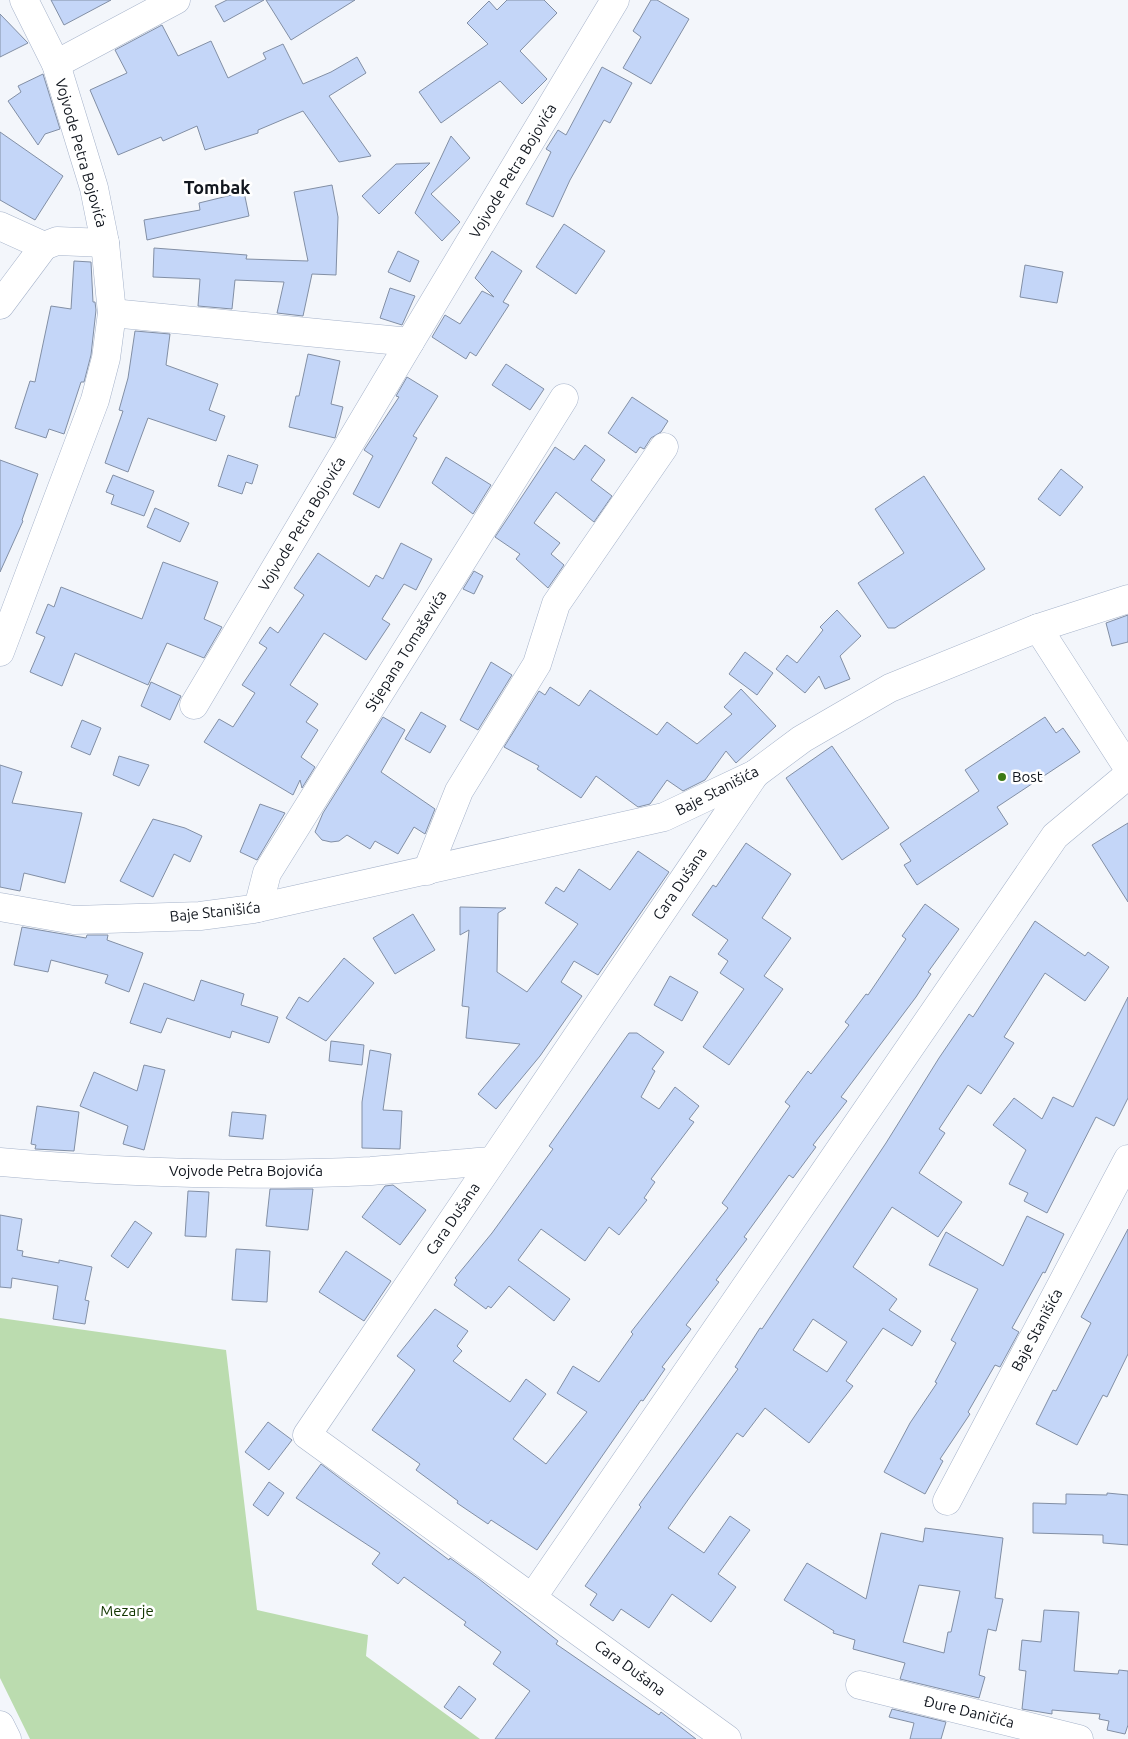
<svg xmlns="http://www.w3.org/2000/svg" width="1128" height="1739" viewBox="0 0 1128 1739" font-family="Ubuntu,sans-serif">
	<rect width="100%" height="100%" fill="#f3f6fb"/>
	<polygon fill="#bbdcaf" points="0,1318 226,1350 257,1610 368,1635 366,1656 480,1739 30,1739 0,1678"/>
	<g fill="#c4d6f8" stroke="#828fa5" fill-rule="evenodd">
		<polygon points="51,0 111,0 64,25"/>
		<polygon points="227,0 264,0 224,22 215,6"/>
		<polygon points="266,0 355,0 291,40"/>
		<polygon points="507,0 544,0 557,13 520,51 547,79 522,104 500,81 441,123 419,92 488,44 467,23 489,1 497,10"/>
		<polygon points="651,0 657,0 689,19 651,84 623,68 641,37 633,31"/>
		<polygon points="0,14 28,43 0,57"/>
		<polygon points="162,25 178,56 211,41 228,78 266,59 263,53 283,44 303,84 331,72 357,57 366,73 329,96 371,156 339,162 303,111 258,130 258,133 205,150 197,126 163,141 161,137 118,155 90,90 127,73 115,50"/>
		<polygon points="602,67 632,83 610,123 604,120 570,180 553,217 526,204 551,152 546,149 558,130 566,135"/>
		<polygon points="43,74 60,129 45,134 38,145 8,101 21,92 18,86"/>
		<polygon points="0,132 63,176 35,220 0,200"/>
		<polygon points="451,136 470,158 431,194 460,222 442,241 415,213"/>
		<polygon points="430,163 379,214 362,196 396,164"/>
		<polygon points="332,185 338,217 336,275 312,274 303,316 277,313 284,282 235,280 232,309 198,306 200,279 153,277 154,248 247,255 246,259 308,261 294,192"/>
		<polygon points="244,192 249,216 147,240 144,220 200,210 199,203"/>
		<polygon points="564,224 605,251 576,294 536,267"/>
		<polygon points="398,251 419,261 410,282 388,272"/>
		<polygon points="492,251 522,271 503,302 509,305 476,356 470,352 466,359 432,337 445,315 460,324 482,291 494,297 475,278"/>
		<polygon points="74,261 91,262 93,302 95,302 96,310 91,355 84,382 81,382 64,434 49,429 46,438 15,428 30,381 35,382 51,306 71,309"/>
		<polygon points="1025,265 1063,272 1057,303 1020,297"/>
		<polygon points="390,288 415,296 402,325 380,318"/>
		<polygon points="135,331 170,334 166,365 218,384 209,410 225,416 216,441 148,418 128,472 105,463 123,411 119,410 128,378"/>
		<polygon points="308,354 340,361 331,404 343,407 335,438 289,427 296,396 299,396"/>
		<polygon points="506,364 544,389 530,410 492,385"/>
		<polygon points="407,377 438,396 413,436 417,438 379,508 353,494 373,456 364,450 399,397 396,396"/>
		<polygon points="632,397 668,421 661,432 651,438 644,449 640,447 636,453 608,433"/>
		<polygon points="585,445 605,460 591,480 612,496 594,522 556,492 534,523 560,543 551,554 564,565 548,588 516,559 520,554 495,537 555,447 574,460"/>
		<polygon points="228,455 258,465 252,484 246,482 242,494 218,486"/>
		<polygon points="446,457 491,485 473,514 432,483"/>
		<polygon points="0,460 38,474 22,520 23,521 0,572"/>
		<polygon points="1061,469 1083,487 1060,516 1038,499"/>
		<polygon points="113,475 154,491 144,516 111,504 114,495 106,492"/>
		<polygon points="924,476 985,569 895,628 888,628 858,583 904,553 875,509"/>
		<polygon points="155,508 189,523 180,542 147,527"/>
		<polygon points="401,543 432,559 416,590 404,584 382,619 390,624 366,660 324,633 290,685 318,704 306,722 318,730 301,757 315,767 302,788 300,780 293,795 204,742 219,719 233,727 255,693 242,685 267,648 259,643 270,627 278,633 304,595 294,588 318,553 369,587 376,575 383,579"/>
		<polygon points="163,562 218,582 204,619 222,627 204,658 167,643 148,685 75,653 62,686 30,672 45,637 36,633 48,604 54,607 61,587 142,619"/>
		<polygon points="474,571 483,576 474,594 463,589"/>
		<polygon points="837,610 861,636 840,656 850,679 825,689 819,676 805,693 776,669 787,655 797,663 823,630 820,627"/>
		<polygon points="1128,615 1128,642 1112,646 1106,623"/>
		<polygon points="745,652 773,673 757,695 729,674"/>
		<polygon points="491,662 512,675 478,730 460,720"/>
		<polygon points="151,682 181,696 170,720 141,706"/>
		<polygon points="550,687 579,706 590,690 657,735 667,722 697,744 732,714 724,707 741,689 776,726 736,763 726,751 705,780 683,791 667,780 650,804 638,807 596,776 581,798 537,769 539,766 504,747 539,691 545,695"/>
		<polygon points="421,712 446,726 430,753 405,739"/>
		<polygon points="383,717 405,730 381,772 435,809 425,834 414,827 398,854 375,841 370,849 347,835 339,841 331,842 322,840 315,832 323,813"/>
		<polygon points="1045,717 1056,733 1063,728 1080,752 997,807 1008,824 917,885 904,865 911,861 900,844 979,791 965,770"/>
		<polygon points="82,720 101,728 90,755 71,747"/>
		<polygon points="832,746 889,828 842,860 786,778"/>
		<polygon points="119,756 149,765 139,786 113,775"/>
		<polygon points="0,765 22,772 12,803 82,813 65,883 24,873 20,891 0,887"/>
		<polygon points="260,804 285,813 257,860 240,852"/>
		<polygon points="153,819 185,828 202,836 190,862 174,854 153,897 120,881"/>
		<polygon points="1128,823 1128,902 1092,845"/>
		<polygon points="746,843 791,874 762,918 791,938 764,976 783,989 729,1065 703,1047 744,989 720,973 728,961 718,954 728,940 692,915 713,885 716,887"/>
		<polygon points="638,851 669,872 598,975 574,961 561,982 582,996 540,1056 496,1109 478,1094 520,1044 466,1038 469,1007 462,1006 469,930 460,935 460,907 506,908 498,913 497,972 527,992 578,924 545,903 556,887 564,892 579,869 610,890"/>
		<polygon points="925,904 959,929 928,972 931,974 916,997 841,1097 847,1101 813,1145 816,1147 793,1178 789,1175 744,1237 747,1239 716,1280 719,1282 686,1325 691,1329 662,1367 665,1369 643,1401 641,1400 537,1550 491,1520 488,1524 457,1503 458,1501 416,1470 420,1464 372,1430 415,1370 397,1356 435,1309 468,1331 457,1346 462,1351 453,1361 510,1402 526,1379 546,1394 513,1439 546,1464 587,1412 557,1393 573,1366 599,1382 633,1334 631,1332 728,1208 722,1203 790,1106 785,1102 808,1071 811,1074 849,1025 845,1022 866,994 868,995 906,939 902,936"/>
		<polygon points="413,914 435,950 395,974 373,938"/>
		<path d="M1035,921L1085,956L1088,952L1109,967L1085,1001L1045,973L1004,1037L1014,1043L981,1094L968,1085L939,1129L945,1133L919,1173L962,1202L938,1237L892,1207L853,1267L897,1299L889,1310L921,1331L912,1346L883,1328L846,1381L853,1386L809,1443L765,1408L743,1437L737,1433L690,1497L668,1528L704,1553L730,1516L750,1530L718,1574L736,1587L711,1622L672,1594L649,1628L621,1609L613,1621L590,1605L597,1594L585,1586L641,1507L639,1505L738,1369L735,1367L760,1328L762,1329L886,1143L939,1058L969,1014L973,1017ZM813,1319L847,1342L827,1372L793,1350Z"/>
		<polygon points="22,927 86,938 87,935 108,935 107,940 143,953 129,992 105,983 108,975 51,960 48,972 14,965"/>
		<polygon points="344,958 374,983 326,1041 286,1018 299,997 308,1002"/>
		<polygon points="670,976 698,992 682,1021 654,1005"/>
		<polygon points="201,980 244,994 241,1005 278,1017 269,1043 232,1031 230,1038 167,1018 161,1033 130,1023 144,983 194,1001"/>
		<polygon points="1128,997 1128,1098 1114,1126 1096,1117 1047,1213 1024,1201 1028,1193 1009,1184 1026,1150 993,1125 1014,1098 1042,1119 1053,1097 1073,1107"/>
		<polygon points="629,1033 637,1033 664,1052 652,1069 655,1071 641,1097 659,1109 675,1087 699,1106 689,1119 694,1122 651,1179 655,1182 644,1198 647,1200 619,1235 609,1227 585,1261 541,1229 518,1260 570,1299 554,1321 509,1286 491,1308 488,1306 486,1309 454,1285 457,1280 455,1278 492,1233 553,1149 549,1146"/>
		<polygon points="331,1041 364,1045 362,1065 329,1061"/>
		<polygon points="370,1050 391,1054 383,1110 402,1111 400,1149 362,1148 362,1102"/>
		<polygon points="144,1065 165,1070 144,1150 123,1144 128,1126 80,1106 94,1072 137,1091"/>
		<polygon points="37,1106 79,1112 74,1151 35,1149 36,1145 31,1144"/>
		<polygon points="232,1112 266,1115 263,1139 229,1136"/>
		<polygon points="393,1185 426,1210 400,1245 362,1217 385,1186"/>
		<polygon points="270,1189 313,1189 308,1230 266,1226"/>
		<polygon points="188,1191 209,1192 206,1237 185,1236"/>
		<polygon points="0,1215 22,1219 17,1250 23,1251 22,1256 59,1263 59,1260 92,1267 85,1300 89,1301 85,1324 53,1319 58,1286 12,1278 11,1288 0,1287"/>
		<polygon points="1027,1216 1064,1234 1045,1273 1043,1272 1012,1328 1019,1332 1013,1343 1000,1367 995,1365 968,1412 970,1414 940,1459 943,1461 925,1494 884,1472 910,1423 937,1383 935,1382 956,1343 951,1340 978,1289 929,1265 946,1232 1003,1266"/>
		<polygon points="135,1221 152,1233 128,1268 111,1256"/>
		<polygon points="1128,1229 1128,1354 1107,1397 1103,1395 1077,1445 1036,1424 1053,1390 1056,1391 1091,1323 1081,1317"/>
		<polygon points="236,1249 270,1251 267,1302 232,1300"/>
		<polygon points="346,1251 391,1281 364,1321 319,1292"/>
		<polygon points="268,1422 292,1440 269,1470 245,1452"/>
		<polygon points="321,1464 449,1560 450,1558 479,1579 558,1641 556,1644 659,1715 661,1712 696,1739 495,1739 530,1691 493,1664 501,1652 464,1625 466,1622 404,1577 398,1584 372,1564 380,1553 296,1498"/>
		<polygon points="269,1482 284,1493 268,1516 253,1505"/>
		<polygon points="1107,1493 1128,1495 1128,1545 1103,1543 1103,1535 1033,1533 1033,1503 1066,1504 1066,1494 1107,1495"/>
		<path d="M925,1528L1003,1538L995,1598L1003,1599L996,1631L988,1629L979,1675L985,1677L979,1698L900,1679L905,1663L853,1649L855,1640L833,1633L834,1631L784,1600L807,1563L866,1599L881,1533L923,1542ZM919,1585L960,1591L951,1632H948L944,1653L903,1642Z"/>
		<polygon points="1044,1610 1079,1612 1074,1671 1118,1674 1119,1670 1128,1671 1128,1725 1125,1734 1107,1730 1109,1721 1099,1719 1100,1714 1052,1710 1052,1714 1022,1709 1026,1671 1019,1670 1022,1640 1041,1642"/>
		<polygon points="459,1686 476,1699 461,1719 444,1707"/>
		<polygon points="892,1709 946,1722 941,1739 910,1739 914,1723 889,1717"/>
	</g>
	<g fill="none" stroke-linecap="round" stroke-linejoin="round">
		<defs>
			<g id="street">
				<polyline points="56,64 176,0"/>
				<polyline points="0,226 44,246 57,241 105,243"/>
				<polyline points="0,305 44,246"/>
				<polyline points="112,313 410,342 615,0"/>
				<polyline points="1038,628 1128,768"/>
				<polyline points="194,705 410,342"/>
				<polyline points="427,871 459,791 537,664 556,604 664,447"/>
				<polyline points="0,907 74,920 200,916 253,909 664,817 755,774 802,739 890,688 1038,628 1128,599"/>
				<polyline points="258,908 267,873 564,398"/>
				<path d="M0,1162C123,1173 248,1177 371,1171C412,1168 452,1164 492,1161"/>
				<polyline points="947,1501 1128,1159"/>
				<polyline points="532,1598 1055,836 1128,775"/>
				<polyline points="860,1685 1079,1739"/>
				<polyline points="727,1739 307,1435 755,774"/>
			</g>
			<g id="secondary">
				<polyline points="0,652 95,400 106,358 112,313 105,243 94,188 56,64 24,0"/>
				<polyline points="0,1725 7,1739"/>
			</g>
		</defs>
		<use href="#street" stroke="#a6b3ca" stroke-width="29"/>
		<use href="#secondary" stroke="#a6b3ca" stroke-width="29"/>
		<use href="#street" stroke="#fff" stroke-width="28"/>
		<use href="#secondary" stroke="#fff" stroke-width="28"/>
	</g>
	<circle fill="#3b7a17" stroke="#fff" stroke-width="2" cx="1002" cy="777" r="5"/>
	<g text-anchor="middle" stroke-width="5" stroke-linejoin="round" paint-order="stroke">
		<g font-size="15" fill="#11161e" stroke="#fff">
			<text transform="translate(81 153) rotate(74)" y="5">Vojvode Petra Bojovića</text>
			<text transform="translate(513 171) rotate(-59)" y="5">Vojvode Petra Bojovića</text>
			<text transform="translate(302 524) rotate(-59)" y="5">Vojvode Petra Bojovića</text>
			<text transform="translate(406 651) rotate(-58)" y="5">Stjepana Tomaševića</text>
			<text transform="translate(717 791) rotate(-27)" y="5">Baje Stanišića</text>
			<text transform="translate(680 884) rotate(-56)" y="5">Cara Dušana</text>
			<text transform="translate(215 912) rotate(-6)" y="5">Baje Stanišića</text>
			<text x="246" y="1176">Vojvode Petra Bojovića</text>
			<text transform="translate(453 1219) rotate(-56)" y="5">Cara Dušana</text>
			<text transform="translate(1037 1330) rotate(-62)" y="5">Baje Stanišića</text>
			<text transform="translate(630 1668) rotate(36)" y="5">Cara Dušana</text>
			<text transform="translate(969 1712) rotate(14)" y="5">Đure Daničića</text>
		</g>
		<g font-size="15" fill="#11161e" stroke="#fff" text-anchor="start">
			<text x="1012" y="782">Bost</text>
		</g>
		<g font-size="15" fill="#123600" stroke="#fff">
			<text x="127" y="1616">Mezarje</text>
		</g>
		<g font-size="18" font-weight="bold" fill="#11161e" stroke="#fff">
			<text x="217" y="194">Tombak</text>
		</g>
	</g>
</svg>
